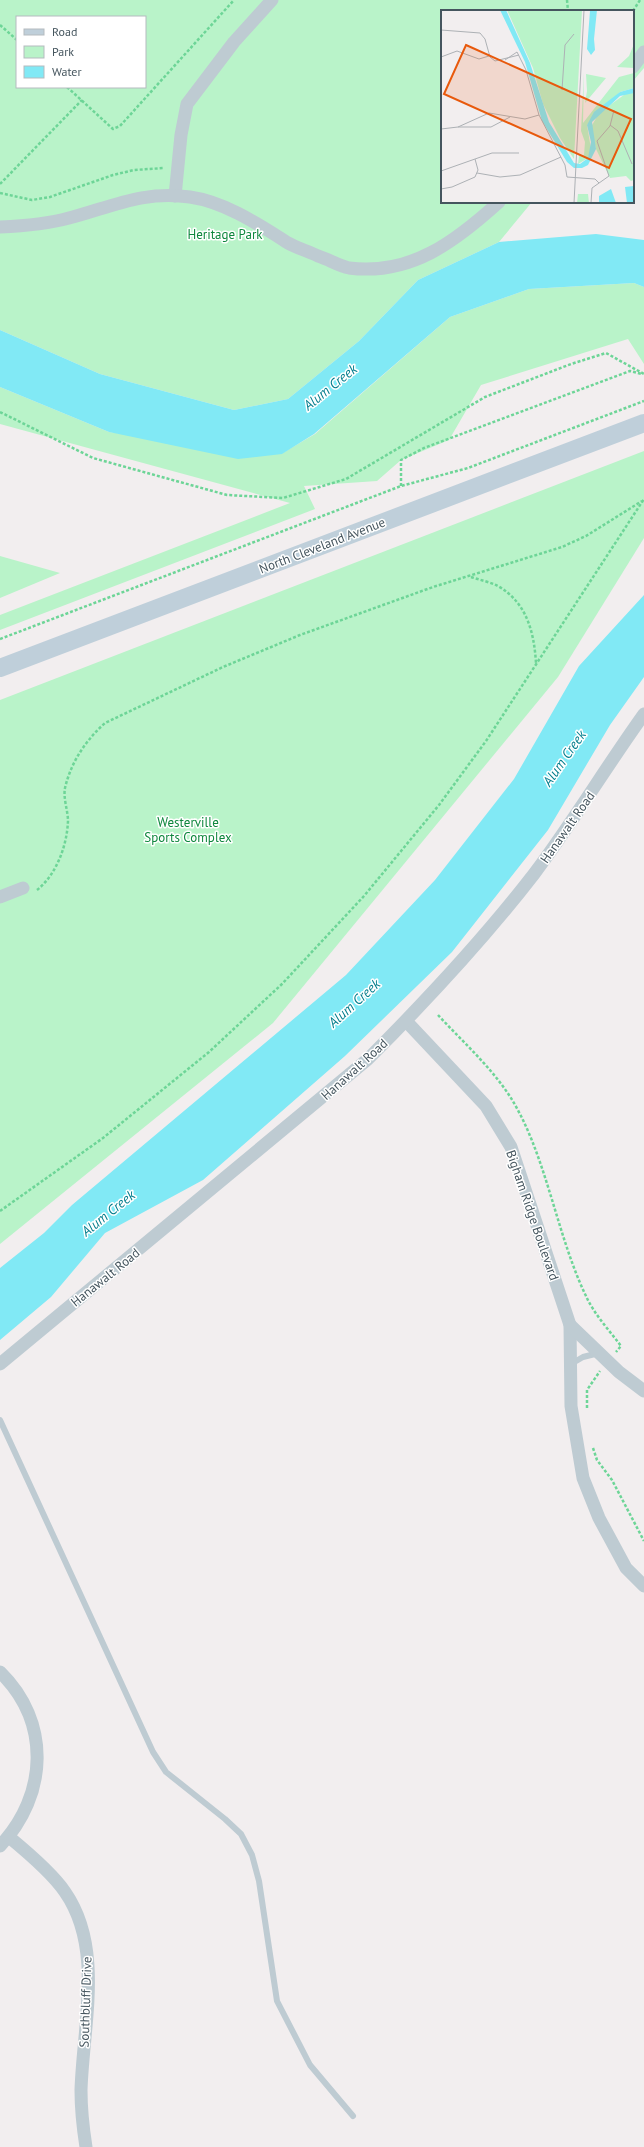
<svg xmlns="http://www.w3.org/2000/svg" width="644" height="2147" viewBox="0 0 644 2147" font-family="'PT Sans',sans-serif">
	<rect width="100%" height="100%" fill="#f2eeef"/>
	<g fill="#b9f3c9" fill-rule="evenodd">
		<path d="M0,0H644V68L633,81V11H442V202H532L499,242L418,280L359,341L288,399L234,410L100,374L0,330ZM17,17H145V87H17Z"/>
		<polygon points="634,283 644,287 644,364 628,339 481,385 449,440 401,460 377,481 304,486 315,509 0,630 0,615 290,503 0,424 0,387 109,432 281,454 315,434 450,317 529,289"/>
		<polygon points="644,451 644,538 558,677 273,1023 0,1244 0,700"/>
		<polygon points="0,556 60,573 0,598"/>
	</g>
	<g fill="#81e9f5">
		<polygon points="596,234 644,240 644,287 634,283 529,289 450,317 314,434 282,454 238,459 109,432 0,387 0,330 100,374 234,410 288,399 359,341 418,280 499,242"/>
		<polygon points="644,595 644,677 610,725 548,830 452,952 345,1056 203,1180 105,1233 51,1297 0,1340 0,1268 44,1233 72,1205 346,975 435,880 514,779 579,666"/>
	</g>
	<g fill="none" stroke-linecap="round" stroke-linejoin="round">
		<g stroke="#6dd597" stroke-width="2.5" stroke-dasharray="3 2" stroke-linecap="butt">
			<polyline points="567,0 568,11"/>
			<polyline points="633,11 640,0"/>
			<polyline points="0,25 17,40"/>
			<polyline points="67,87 113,129 120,126 234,0"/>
			<polyline points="0,184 82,100"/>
			<polyline points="0,193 32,200 50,197 113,175 134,170 164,168"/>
			<polyline points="0,412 93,458 227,495 283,498 346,479 485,397 571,364 606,353 644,374"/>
			<polyline points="401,486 401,460 424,448 630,371 642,374"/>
			<path d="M471,577C480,580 490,582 498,586C527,603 534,632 536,663"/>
			<polyline points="0,639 401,486 468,468 644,401"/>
			<path d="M37,890C57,874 67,845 68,821C68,811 63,798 65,788C71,762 86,740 105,723L223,667L300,635L433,587L562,547L586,536L642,501"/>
			<path d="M438,1015C462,1041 489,1065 509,1095C546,1152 556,1234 586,1296C594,1314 609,1330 621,1346L616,1352"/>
			<polyline points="0,1211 103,1138 209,1052 282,984 364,896 439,805 486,741 644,499"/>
			<polyline points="587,1408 587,1390 600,1371"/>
			<polyline points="593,1448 597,1460 612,1480 644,1541"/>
		</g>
		<g stroke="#becbd2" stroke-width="6">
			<polyline points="571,1364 583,1357 599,1353"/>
			<polyline points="0,1420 153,1752 166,1772 225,1819 241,1834 252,1855 259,1881 277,2001 310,2065 353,2116"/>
		</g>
		<g stroke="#becbd2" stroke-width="13">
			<polyline points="633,67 644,52"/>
			<polyline points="175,196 181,135 187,104 234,42 272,0"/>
			<path d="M0,227C23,226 47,224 69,218C111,207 144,190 190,197C225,202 258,224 288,243C297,248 308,251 318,256C328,259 339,266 349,268C411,276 456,241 499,202"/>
			<polyline points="0,897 23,888"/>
			<polyline points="406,1021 486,1106 511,1147 570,1325 571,1406 583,1478 599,1518 626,1568 644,1586"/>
			<polyline points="570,1325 619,1372 644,1391"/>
			<path d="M0,1364L368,1059C427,1000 483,940 534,874C573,822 606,767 644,714"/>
			<path d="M0,1672C51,1722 48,1795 0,1846"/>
			<path d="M9,1837C26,1851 53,1874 65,1892C104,1948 83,2025 81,2090C81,2108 83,2128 86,2147"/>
		</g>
		<polyline stroke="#bfcfda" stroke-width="18" points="0,668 644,423"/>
	</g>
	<g text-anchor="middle" stroke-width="3" stroke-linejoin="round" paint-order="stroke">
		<g font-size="13" fill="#0e873d" stroke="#fff">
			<text x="225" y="239">Heritage Park</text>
			<text x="188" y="827">Westerville<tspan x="188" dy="15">Sports Complex</tspan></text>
		</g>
		<g font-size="13" fill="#45555e" stroke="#fff">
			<text transform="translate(322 545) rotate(-21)" y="5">North Cleveland Avenue</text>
			<text transform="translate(567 827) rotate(-55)" y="5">Hanawalt Road</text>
			<text transform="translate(354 1069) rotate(-42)" y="5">Hanawalt Road</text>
			<text transform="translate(533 1215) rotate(71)" y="5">Bigham Ridge Boulevard</text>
			<text transform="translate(105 1277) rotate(-39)" y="5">Hanawalt Road</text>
			<text transform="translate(85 2002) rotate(-88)" y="5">Southbluff Drive</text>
		</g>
		<g font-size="14" font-style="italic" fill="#047e8d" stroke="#fff">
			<text transform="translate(330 387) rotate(-39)" y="5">Alum Creek</text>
			<text transform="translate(564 758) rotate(-55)" y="5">Alum Creek</text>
			<text transform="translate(354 1003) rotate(-42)" y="5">Alum Creek</text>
			<text transform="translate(108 1213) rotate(-39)" y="5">Alum Creek</text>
		</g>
	</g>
	<g transform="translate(441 10)">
		<rect width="193" height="193" fill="#f2eeef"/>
		<path d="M66,0H141L133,149L119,128L102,94L92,58ZM193,34V58L176,57L188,46ZM143,62L142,113L178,67L193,63V78L179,82L146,115L150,139L147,148L137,154L138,146L143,145L144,132L140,121ZM145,64L165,68L144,93L146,81ZM187,82L193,83V170L190,171L185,166L169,168L155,139L150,117L158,103ZM137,184H147L148,193H136Z" fill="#b9f3c9"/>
		<path d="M59,0H65L89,53L108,112L133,153L139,154L147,148L150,132L146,115L153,102L179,82L193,78V83L179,86L151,112L155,139L147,155L141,158H133L126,152L101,111L84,52ZM156,0L153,29L154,40L150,45L146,39L149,1ZM193,176V193H186L184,177ZM170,179L175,193H158V186Z" fill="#81e9f5"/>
		<path fill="none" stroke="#adb1b5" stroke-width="1" d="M0,20L39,23L44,29L49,47L54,51L78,45M0,47L16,41L38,49L48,46M64,50L76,42L85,60L98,105L124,155L126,167L154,169L158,173M121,80L124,35L133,24M169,115L177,121L191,154M17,117H50L69,107M0,119L17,117L48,103L84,109L98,105M0,161L51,143H78M36,163L59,167L79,165L120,147M0,179L11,177L34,167L37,160L34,149M133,193L143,0M150,193L151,178L168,166L156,131L169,116L173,100"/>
		<path fill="#e8590c" fill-opacity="0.15" stroke="#e8590c" stroke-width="2" d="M25,35L190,109L168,158L3,84Z"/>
		<rect width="193" height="193" fill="none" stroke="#45555e" stroke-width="2"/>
	</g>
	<rect x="16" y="16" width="130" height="72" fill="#ffffff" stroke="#b5bbbf"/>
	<rect x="24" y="29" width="20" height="6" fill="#bfcfda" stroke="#b5bbbf"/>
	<text x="52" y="36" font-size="12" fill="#45555e">Road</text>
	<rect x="24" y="46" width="20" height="12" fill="#b9f3c9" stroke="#b5bbbf"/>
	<text x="52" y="56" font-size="12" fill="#45555e">Park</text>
	<rect x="24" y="66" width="20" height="12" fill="#81e9f5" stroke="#b5bbbf"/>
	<text x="52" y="76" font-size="12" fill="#45555e">Water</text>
</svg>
